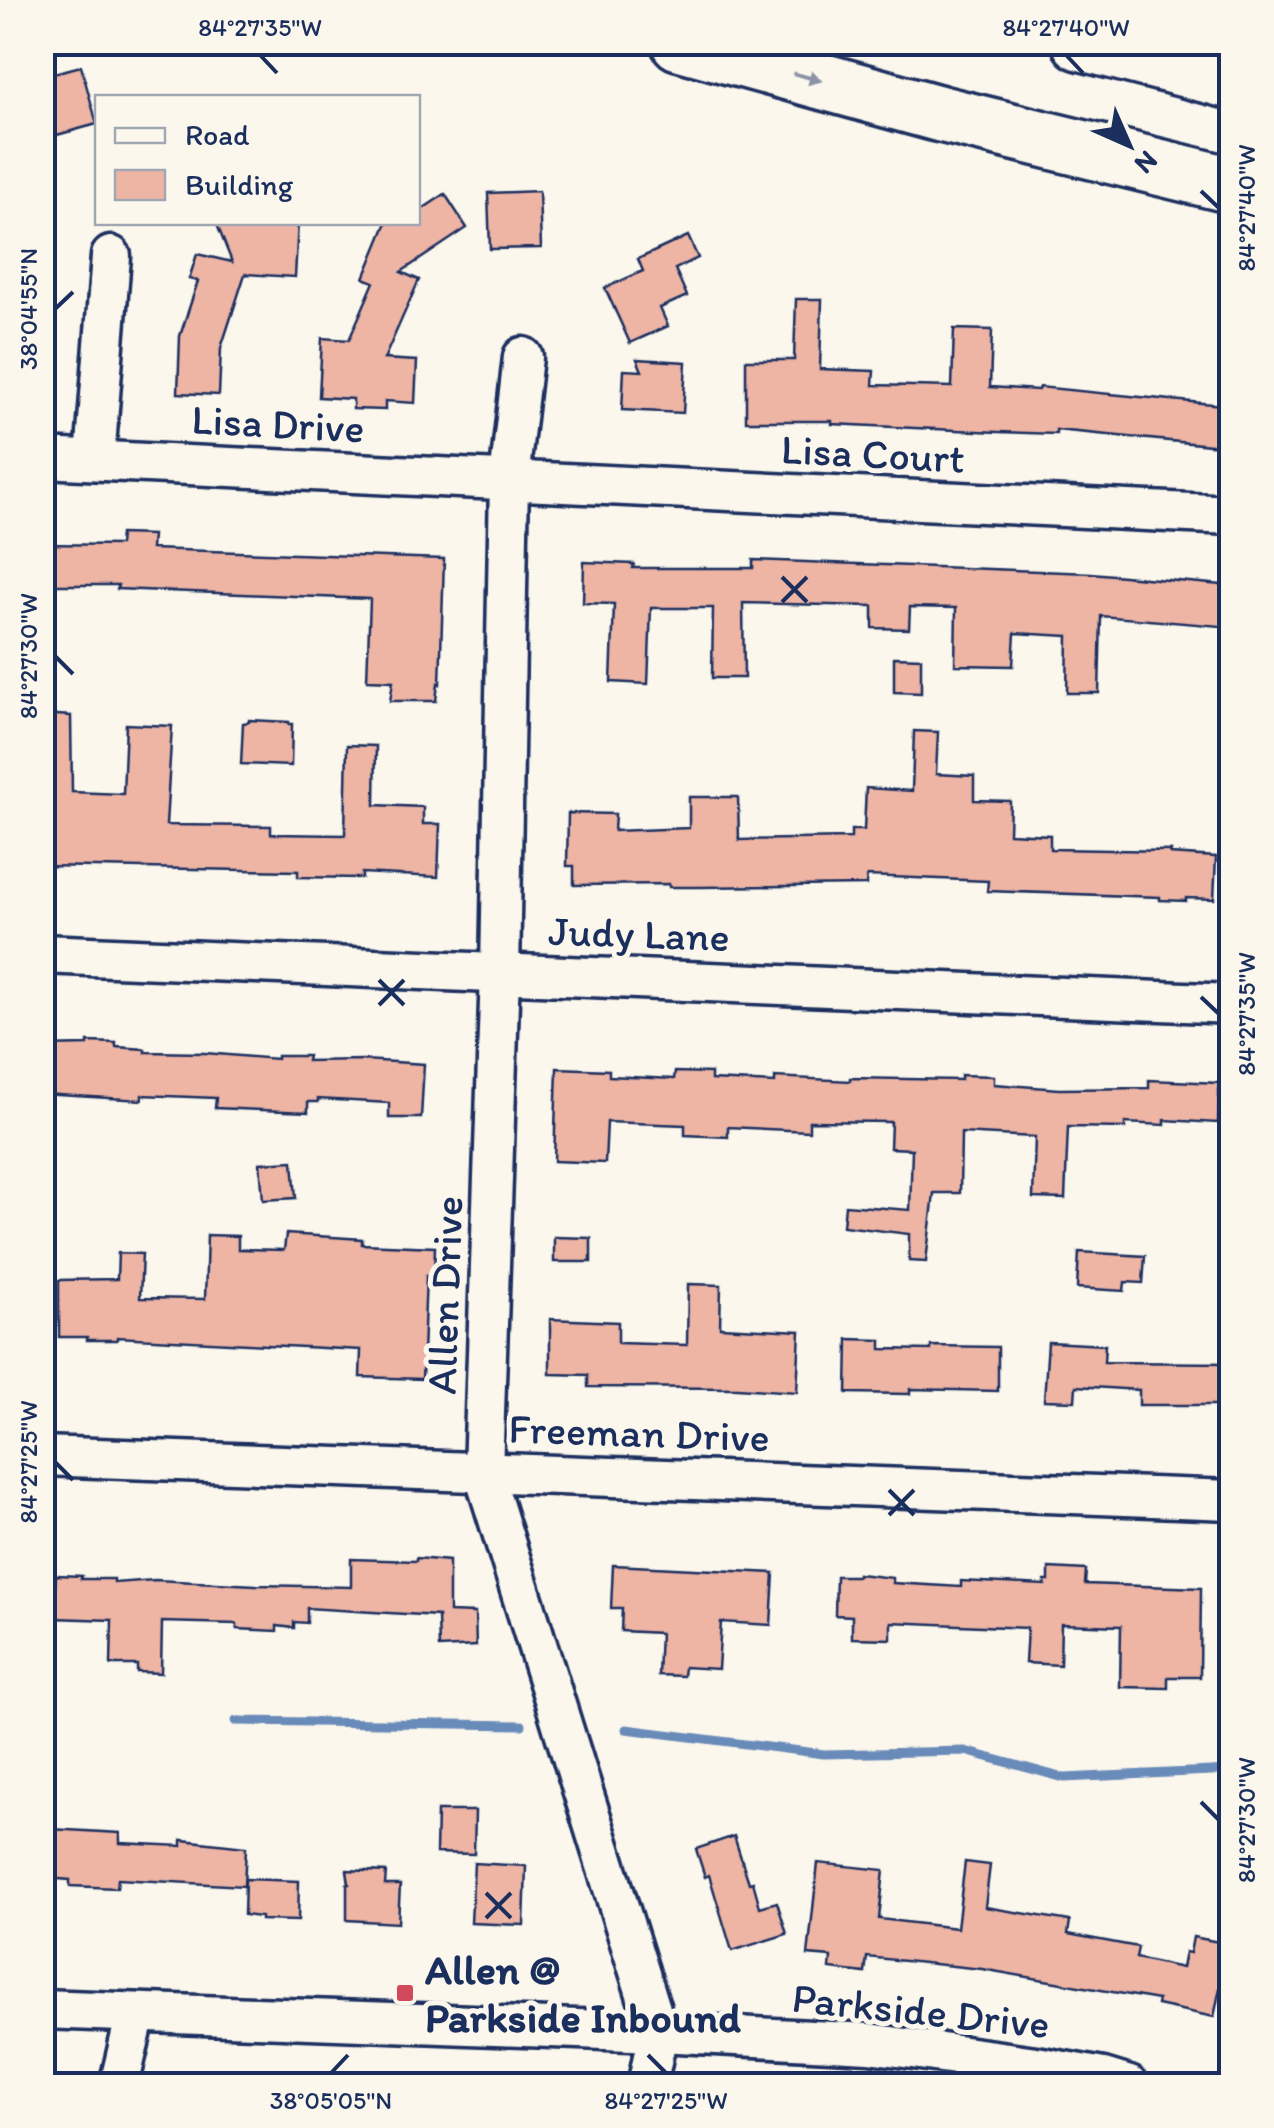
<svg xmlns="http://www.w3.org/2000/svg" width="1274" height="2128" viewBox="0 0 1274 2128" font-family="Itim,sans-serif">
	<rect width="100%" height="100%" fill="#fbf7ec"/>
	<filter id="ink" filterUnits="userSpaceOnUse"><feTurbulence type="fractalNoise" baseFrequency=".01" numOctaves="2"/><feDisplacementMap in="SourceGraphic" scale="20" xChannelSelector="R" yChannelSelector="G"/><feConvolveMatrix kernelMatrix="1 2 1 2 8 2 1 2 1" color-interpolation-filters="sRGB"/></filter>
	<g filter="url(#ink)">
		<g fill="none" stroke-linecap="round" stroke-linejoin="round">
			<g stroke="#698bb9" stroke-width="9">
				<polyline points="236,1721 522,1725"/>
				<polyline points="626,1729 824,1754 965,1751 1064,1778 1232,1770"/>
			</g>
		</g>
		<g fill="#eeb5a5" stroke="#1b2f5e" stroke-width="2.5">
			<polygon points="81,66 97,124 42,139 42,76"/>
			<polygon points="539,191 541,248 490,249 488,193"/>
			<polygon points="445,194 467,228 401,272 419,280 384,359 417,361 415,403 385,401 385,410 353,409 353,399 319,397 322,338 349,340 374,282 364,278 387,222 418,222 418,212"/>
			<polygon points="216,222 298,222 295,277 245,274 221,348 219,395 178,393 180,336 198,281 189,279 197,254 232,262"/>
			<polygon points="688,236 698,258 675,269 687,296 660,308 668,326 630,343 605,288 643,271 638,259"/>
			<polygon points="796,299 822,299 820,369 874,371 873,385 952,387 954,329 992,330 990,387 1038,390 1039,387 1232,406 1232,447 1056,430 1056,434 998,432 832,424 832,421 746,421 746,360 794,360"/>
			<polygon points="637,359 686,362 683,413 622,410 624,370 642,371"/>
			<polygon points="120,534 152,535 151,549 444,559 440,684 438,683 436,701 390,701 393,681 367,680 370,599 117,589 118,585 42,585 42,544 119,545"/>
			<polygon points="753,560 1091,573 1232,586 1232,627 1101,616 1099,693 1067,693 1068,636 1015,633 1013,666 955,665 956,608 910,607 909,629 873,628 873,606 743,603 744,678 712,678 713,608 651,608 648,684 611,682 614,604 583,603 584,562 634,564 633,568 753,568"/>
			<polygon points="894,657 921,658 921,693 894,692"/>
			<polygon points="42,714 71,716 72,792 123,794 126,724 172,726 166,825 271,826 271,834 345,835 347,745 376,746 375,805 423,807 423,824 440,824 438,877 362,873 362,878 298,877 298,871 46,866 47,789 42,789"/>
			<polygon points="249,720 289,722 289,724 292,724 291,766 241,764 243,723 249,722"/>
			<polygon points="914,731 938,732 936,774 974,776 974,800 1010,801 1009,833 1050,835 1050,849 1171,851 1170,854 1216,857 1214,899 1186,898 1186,901 1160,900 1160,897 987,891 988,881 867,876 866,885 700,887 669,887 669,884 574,885 574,866 567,866 568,813 615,814 614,831 689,828 689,797 738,797 739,840 851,838 851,830 864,830 866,788 912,791"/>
			<polygon points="88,1042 116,1043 116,1047 145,1049 145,1052 205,1053 277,1059 277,1056 308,1056 307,1061 364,1060 424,1064 421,1118 389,1118 389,1103 318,1099 318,1102 308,1102 308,1112 215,1108 216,1098 142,1095 142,1100 42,1094 42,1046 88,1045"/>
			<polygon points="557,1068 609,1070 609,1076 674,1079 675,1072 711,1073 711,1080 775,1083 775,1077 850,1081 850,1078 961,1080 961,1075 994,1076 994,1084 1059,1089 1149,1088 1149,1080 1219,1083 1218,1123 1165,1120 1165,1125 1125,1123 1125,1128 1068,1127 1065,1199 1033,1198 1035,1137 961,1133 960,1193 934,1193 926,1262 909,1261 909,1234 843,1226 845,1205 910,1210 912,1149 890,1148 891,1122 809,1121 809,1131 728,1127 728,1137 685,1135 685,1125 607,1122 605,1163 554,1161"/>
			<polygon points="293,1161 296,1198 263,1200 260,1163"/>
			<polygon points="286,1234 362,1239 362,1244 435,1247 434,1276 426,1276 422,1379 360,1377 361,1350 117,1337 117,1340 87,1340 87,1337 59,1337 59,1280 117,1279 118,1253 142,1254 140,1298 205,1299 207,1235 238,1236 238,1249 284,1250"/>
			<polygon points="554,1237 591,1238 591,1262 554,1262"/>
			<polygon points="1079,1252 1145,1256 1143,1283 1125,1282 1124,1291 1077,1288"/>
			<polygon points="688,1284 721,1285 720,1327 800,1331 797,1392 737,1388 588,1387 588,1375 550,1374 550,1319 618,1322 618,1343 687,1345"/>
			<polygon points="848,1339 881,1340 881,1349 931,1350 931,1346 998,1347 998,1391 910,1389 910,1394 847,1393"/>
			<polygon points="1048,1342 1105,1345 1104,1362 1232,1363 1232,1405 1139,1405 1139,1390 1076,1386 1075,1401 1044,1400"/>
			<polygon points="416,1558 449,1561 449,1612 475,1613 476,1646 439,1648 438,1616 307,1608 307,1623 294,1622 294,1628 277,1626 277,1631 237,1629 237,1624 162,1622 161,1673 137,1672 137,1665 111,1665 112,1620 53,1618 56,1575 82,1576 81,1579 114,1579 114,1583 155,1580 256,1585 351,1587 351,1559 416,1561"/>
			<polygon points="613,1565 774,1573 771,1625 721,1622 718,1669 684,1667 683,1676 658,1675 660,1633 621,1631 622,1608 611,1608"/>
			<polygon points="1049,1568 1086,1570 1085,1584 1201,1588 1200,1677 1168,1677 1168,1688 1120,1687 1121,1626 1061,1624 1060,1665 1025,1663 1027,1628 891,1622 891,1639 852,1638 852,1616 835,1615 836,1576 858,1576 858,1574 893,1578 893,1583 961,1587 961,1581 1045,1585 1045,1581 1049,1581"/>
			<polygon points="437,1811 475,1811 474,1854 436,1853"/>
			<polygon points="50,1829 120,1833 120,1843 182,1846 182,1840 246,1847 244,1886 118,1879 117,1888 70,1886 70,1880 47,1878"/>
			<polygon points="734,1836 749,1883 753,1882 760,1907 777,1902 787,1934 732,1951 709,1875 705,1877 696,1849"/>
			<polygon points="965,1862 990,1865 985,1907 1070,1921 1068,1934 1138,1947 1136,1958 1182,1968 1185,1952 1190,1953 1193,1937 1229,1944 1214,2017 1157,2005 1158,2000 982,1969 867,1957 865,1973 830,1969 831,1957 808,1955 818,1863 884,1870 879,1919 957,1928"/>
			<polygon points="474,1863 526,1866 524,1925 471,1923"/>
			<polygon points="347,1870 386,1872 385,1885 400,1885 398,1923 347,1920 347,1884 349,1884"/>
			<polygon points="245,1879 299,1881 298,1921 261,1920 261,1917 244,1915"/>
		</g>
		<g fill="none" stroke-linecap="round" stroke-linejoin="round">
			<defs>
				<g id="minor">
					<polyline points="523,357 509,480 500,972 483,1471 658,2032 647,2086"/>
					<polyline points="42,458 1232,515"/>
					<polyline points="95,459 111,256"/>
					<polyline points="42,954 1232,1004"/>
					<polyline points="42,1456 1232,1500"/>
					<polyline points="42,2009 658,2032 869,2043 1036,2066 1103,2078 1129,2086"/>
					<polyline points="119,2086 136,2013"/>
				</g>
				<g id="motorway">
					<polyline points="679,42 941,114 1232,185"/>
					<polyline points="1080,42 1232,81"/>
				</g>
			</defs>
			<use href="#minor" stroke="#1b2f5e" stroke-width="45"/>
			<use href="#motorway" stroke="#1b2f5e" stroke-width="62"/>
			<use href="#minor" stroke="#fbf7ec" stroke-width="38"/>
			<use href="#motorway" stroke="#fbf7ec" stroke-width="55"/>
		</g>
		<defs><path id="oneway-solid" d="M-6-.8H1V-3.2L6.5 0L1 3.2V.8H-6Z" transform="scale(2.5)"/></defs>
		<use fill="#8b93a5" href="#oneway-solid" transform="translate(807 77) rotate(15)"/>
	</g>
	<path fill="none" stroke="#1b2f5e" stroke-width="4" d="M260,55L277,73M1066,55L1083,73M1201,191L1219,208M55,309L73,292M782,577L807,602M782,602L807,577M55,656L73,674M379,980L404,1005M1201,997L1219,1014M379,1005L404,980M55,1462L73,1480M889,1490L914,1515M889,1515L914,1490M1201,1802L1219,1820M486,1893L511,1918M486,1918L511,1893M648,2055L666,2073M331,2073L348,2055"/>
	<rect fill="#d1495b" stroke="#fbf7ec" stroke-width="4" x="395" y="1983" width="20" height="20" rx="5"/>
	<g text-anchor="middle" stroke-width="10" stroke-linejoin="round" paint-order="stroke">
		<g font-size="42" fill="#1b2f5e" stroke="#fbf7ec">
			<text transform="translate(278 423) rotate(3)" y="15">Lisa Drive</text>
			<text transform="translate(873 453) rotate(3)" y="15">Lisa Court</text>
			<text transform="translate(639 933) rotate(2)" y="15">Judy Lane</text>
			<text transform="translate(444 1295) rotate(-88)" y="15">Allen Drive</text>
			<text transform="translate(639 1432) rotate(2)" y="15">Freeman Drive</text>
			<text transform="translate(921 2010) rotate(6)" y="15">Parkside Drive</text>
		</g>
		<g font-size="42" font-weight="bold" fill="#1b2f5e" stroke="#fbf7ec" text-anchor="start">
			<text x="425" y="1984">Allen @<tspan x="425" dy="48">Parkside Inbound</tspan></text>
		</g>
	</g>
	<rect width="1274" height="2128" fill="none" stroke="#fbf7ec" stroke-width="110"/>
	<rect x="95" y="95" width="325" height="130" fill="#fbf7ec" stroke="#a1a7b3" stroke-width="2.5"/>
	<rect x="115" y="128" width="50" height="15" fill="#fbf7ec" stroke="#a1a7b3" stroke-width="2.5"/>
	<text x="185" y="145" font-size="30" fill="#1b2f5e">Road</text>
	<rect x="115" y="170" width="50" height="30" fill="#eeb5a5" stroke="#a1a7b3" stroke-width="2.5"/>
	<text x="185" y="195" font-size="30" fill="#1b2f5e">Building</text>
	<g transform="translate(1129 145) rotate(135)" stroke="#fbf7ec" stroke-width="8" paint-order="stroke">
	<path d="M0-8L18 38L0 25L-18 38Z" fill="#1b2f5e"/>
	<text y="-15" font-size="28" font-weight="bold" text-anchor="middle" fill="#1b2f5e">N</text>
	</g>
	<rect x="55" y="55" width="1164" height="2018" fill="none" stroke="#1b2f5e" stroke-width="4"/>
	<g font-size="25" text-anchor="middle" fill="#1b2f5e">
		<text x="260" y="36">84°27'35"W</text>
		<text x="1066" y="36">84°27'40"W</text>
		<text transform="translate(1246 208) rotate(-90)" y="9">84°27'40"W</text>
		<text transform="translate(28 309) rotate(-90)" y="9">38°04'55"N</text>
		<text transform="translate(28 656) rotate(-90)" y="9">84°27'30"W</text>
		<text transform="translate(1246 1014) rotate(-90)" y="9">84°27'35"W</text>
		<text transform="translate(28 1462) rotate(-90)" y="9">84°27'25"W</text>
		<text transform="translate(1246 1820) rotate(-90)" y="9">84°27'30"W</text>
		<text x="331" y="2109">38°05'05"N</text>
		<text x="666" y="2109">84°27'25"W</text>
	</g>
</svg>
